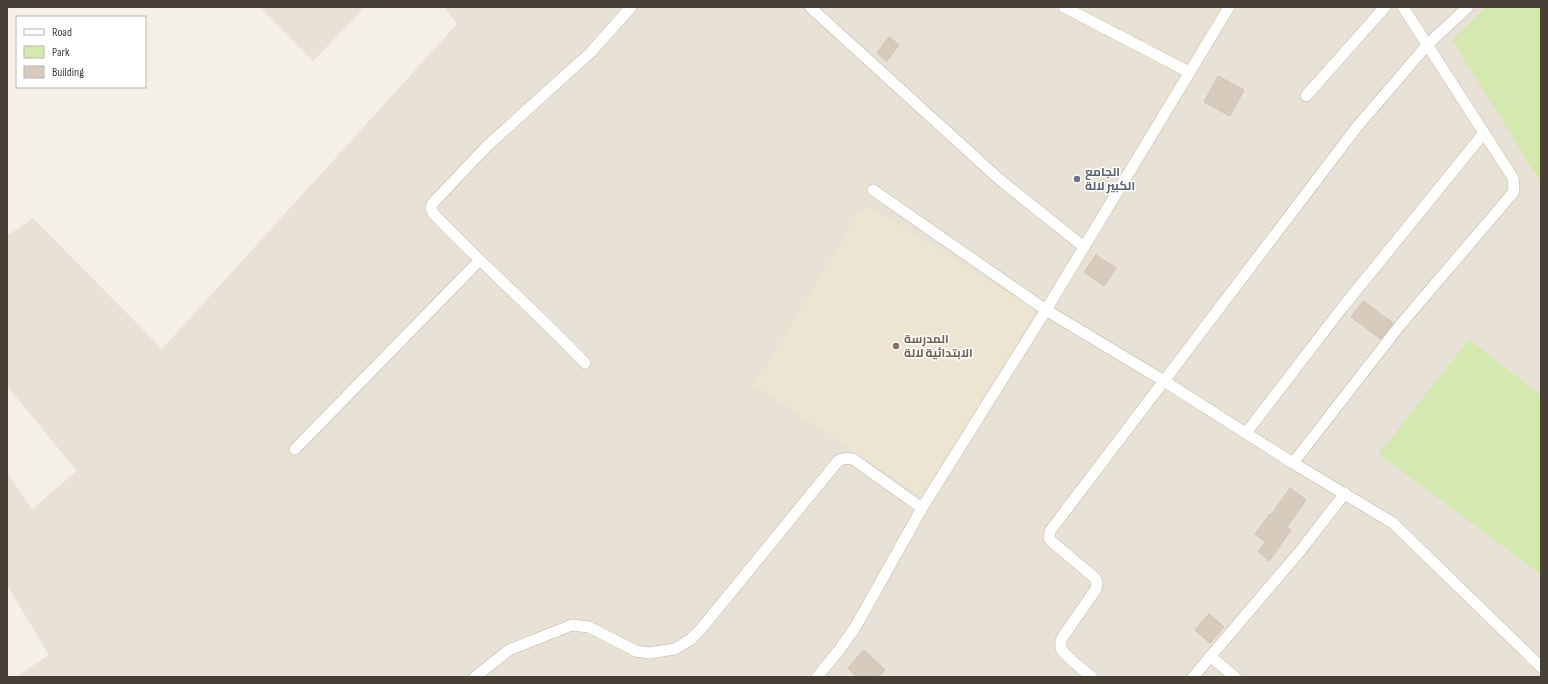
<svg xmlns="http://www.w3.org/2000/svg" width="1548" height="684" viewBox="0 0 1548 684" font-family="'Sofia Sans Condensed',Cairo,sans-serif">
	<rect width="100%" height="100%" fill="#f4f0e8"/>
	<g fill="#e8e1d6">
		<polygon points="260,7 365,7 313,61"/>
		<polygon points="444,7 1541,7 1541,677 16,677 49,655 7,585 7,472 32,509 77,471 7,386 7,236 33,218 162,349 457,24"/>
	</g>
	<polygon fill="#eee4d2" points="873,209 1037,310 921,496 752,384 766,366 860,211"/>
	<g fill="#d3e9b0">
		<polygon points="1486,7 1541,7 1541,183 1452,40"/>
		<polygon points="1469,339 1541,396 1541,575 1379,454"/>
	</g>
	<g fill="#d6cbbd" stroke="#d1c2b0">
		<polygon points="889,37 899,45 887,61 877,53"/>
		<polygon points="1218,76 1244,90 1230,116 1204,102"/>
		<polygon points="1096,255 1116,268 1104,286 1084,272"/>
		<polygon points="1363,301 1393,323 1381,339 1351,317"/>
		<polygon points="1290,488 1306,500 1287,527 1291,530 1269,561 1258,551 1266,542 1255,534 1270,514 1271,515"/>
		<polygon points="1209,614 1224,627 1210,643 1195,630"/>
		<polygon points="864,650 885,670 878,677 857,677 848,668"/>
	</g>
	<g fill="none" stroke-linecap="round" stroke-linejoin="round">
		<defs>
			<g id="minor">
				<polyline points="810,7 999,179 1084,247"/>
				<polyline points="1064,7 1189,72"/>
				<polyline points="1306,96 1385,7"/>
				<polyline points="873,190 1046,310 1164,381 1293,463 1393,523 1541,667"/>
				<path d="M585,363C536,311 482,265 433,213L431,208L432,204L487,146L591,52L631,7"/>
				<polyline points="1246,433 1342,308 1484,133"/>
				<polyline points="295,449 479,261"/>
				<polyline points="1293,463 1401,324 1512,194 1514,190 1513,178 1403,7"/>
				<polyline points="1210,656 1235,677"/>
				<path d="M475,677L509,650L572,625L589,627L636,651L649,653L675,649L690,640L701,629L838,461C843,458 847,458 853,459L922,508"/>
				<polyline points="817,677 840,649 856,626 922,508 1046,310 1229,7"/>
				<path d="M1092,677C1085,671 1064,656 1061,648C1060,644 1061,641 1062,638L1096,589L1097,582L1095,578L1051,541L1049,538L1050,531L1356,128L1428,44L1468,7"/>
				<polyline points="1193,677 1301,550 1345,493"/>
			</g>
		</defs>
		<use href="#minor" stroke="#c0b7aa" stroke-width="12"/>
		<use href="#minor" stroke="#fff" stroke-width="11"/>
	</g>
	<circle fill="#6b7280" stroke="#fff" stroke-width="1.5" cx="1077" cy="179" r="4"/>
	<circle fill="#8d6e63" stroke="#fff" stroke-width="1.5" cx="896" cy="346" r="4"/>
	<g text-anchor="middle" stroke-width="3" stroke-linejoin="round" paint-order="stroke">
		<g font-size="12" font-weight="bold" fill="#5b616d" stroke="#fff" text-anchor="start">
			<text x="1085" y="176">الجامع<tspan x="1085" dy="14">الكبير لالة</tspan></text>
		</g>
		<g font-size="12" font-weight="bold" fill="#785e54" stroke="#fff" text-anchor="start">
			<text x="904" y="343">المدرسة<tspan x="904" dy="14">الابتدائية لالة</tspan></text>
		</g>
	</g>
	<rect width="1548" height="684" fill="none" stroke="#484036" stroke-width="16"/>
	<rect x="16" y="16" width="130" height="72" fill="#ffffff" stroke="#b6b3af"/>
	<rect x="24" y="29" width="20" height="6" fill="#ffffff" stroke="#b6b3af"/>
	<text x="52" y="36" font-size="12" fill="#484036">Road</text>
	<rect x="24" y="46" width="20" height="12" fill="#d3e9b0" stroke="#b6b3af"/>
	<text x="52" y="56" font-size="12" fill="#484036">Park</text>
	<rect x="24" y="66" width="20" height="12" fill="#d6cbbd" stroke="#b6b3af"/>
	<text x="52" y="76" font-size="12" fill="#484036">Building</text>
</svg>
